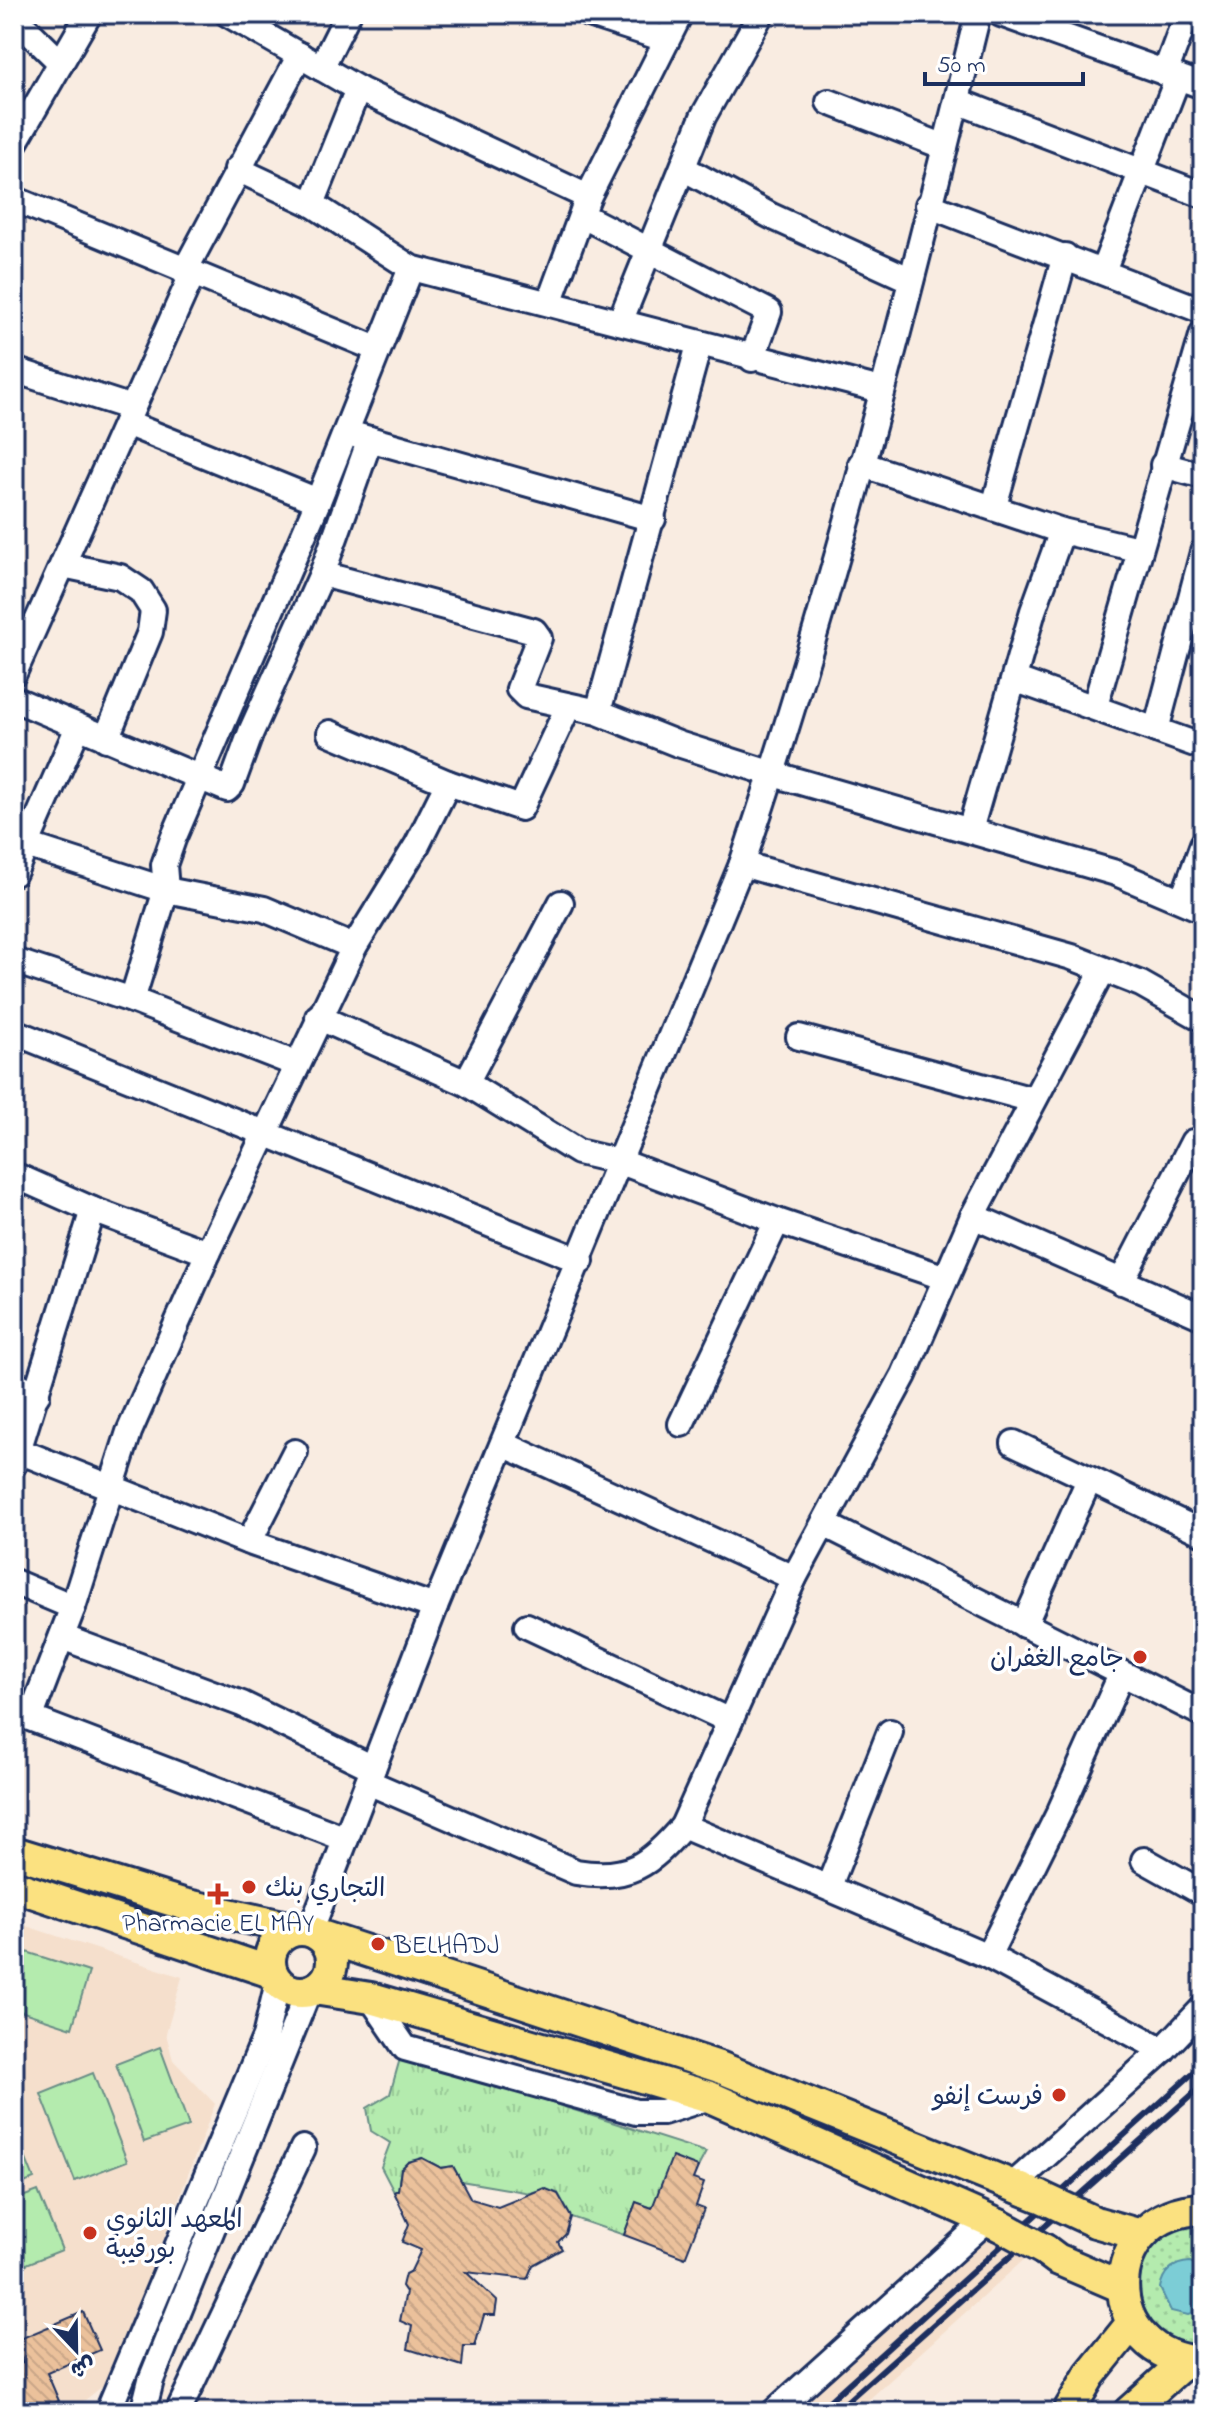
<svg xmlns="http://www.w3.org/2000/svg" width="1217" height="2426" viewBox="0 0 1217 2426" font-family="'Indie Flower','Playpen Sans Arabic',sans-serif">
	<defs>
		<pattern id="grass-dots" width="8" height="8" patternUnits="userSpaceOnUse" patternTransform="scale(2)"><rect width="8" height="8" fill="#b4ebae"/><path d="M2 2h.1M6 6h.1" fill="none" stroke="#9aca98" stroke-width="1.8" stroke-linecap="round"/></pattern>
		<pattern id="park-tufts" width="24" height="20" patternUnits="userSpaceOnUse" patternTransform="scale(2)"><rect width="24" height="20" fill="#b4ebae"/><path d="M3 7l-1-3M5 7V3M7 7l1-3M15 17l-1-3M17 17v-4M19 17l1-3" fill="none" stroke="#9aca98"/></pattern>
		<pattern id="building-back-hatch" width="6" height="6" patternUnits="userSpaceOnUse" patternTransform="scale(2)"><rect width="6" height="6" fill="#ebc19b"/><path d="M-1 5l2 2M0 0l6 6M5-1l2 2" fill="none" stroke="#c9a688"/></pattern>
	</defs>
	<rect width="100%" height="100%" fill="#f9ece1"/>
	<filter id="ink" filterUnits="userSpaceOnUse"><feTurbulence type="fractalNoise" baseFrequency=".0125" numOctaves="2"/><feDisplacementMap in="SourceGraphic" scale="16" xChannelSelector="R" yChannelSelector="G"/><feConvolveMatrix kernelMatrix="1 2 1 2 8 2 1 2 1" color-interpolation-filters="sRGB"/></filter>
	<g filter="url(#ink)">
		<g fill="#f5dfcc">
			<polygon points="14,1922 182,1977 166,2034 173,2060 215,2104 116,2363 104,2385 70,2412 14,2412"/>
			<polygon points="990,2236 1028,2256 855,2412 793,2412"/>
		</g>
		<polygon fill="url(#grass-dots)" stroke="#688d86" stroke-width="2" points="1197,2225 1203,2227 1203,2349 1152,2339 1130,2266 1156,2234"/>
		<polygon fill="url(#park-tufts)" stroke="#688d86" stroke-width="2" points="401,2055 706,2152 698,2167 652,2208 636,2202 624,2235 571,2217 558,2193 544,2189 530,2193 461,2181 453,2166 441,2168 422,2158 401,2169 399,2181 404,2187 394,2192 381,2167 390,2143 371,2131 367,2108 390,2094"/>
		<g fill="#b4ebae" stroke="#688d86" stroke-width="2">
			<polygon points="14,1948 89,1972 72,2028 14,2009"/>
			<polygon points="160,2047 189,2126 144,2142 116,2064"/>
			<polygon points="93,2073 127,2161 75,2181 41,2094"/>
			<polygon points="14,2129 34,2179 14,2187"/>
			<polygon points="38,2191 62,2250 14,2269 14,2200"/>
		</g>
		<path fill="#7ccdd6" stroke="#558ea6" stroke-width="2" d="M1190,2262L1203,2268V2310L1188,2315L1171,2311L1160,2288C1163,2271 1173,2263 1190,2262Z"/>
		<g fill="url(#building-back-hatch)" stroke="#1b2f5e" stroke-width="2">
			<polygon points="672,2157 698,2167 693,2179 704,2183 696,2206 704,2209 685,2258 624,2235 636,2202 652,2208"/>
			<polygon points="422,2158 441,2168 453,2166 471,2199 498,2207 544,2188 558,2194 571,2217 566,2234 558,2242 562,2249 533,2265 527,2279 466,2272 497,2301 495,2315 484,2315 475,2346 464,2346 462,2366 408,2349 412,2326 400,2321 406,2292 402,2286 405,2274 411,2271 421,2250 402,2242 409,2224 394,2192 398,2190 401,2169 408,2162"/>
			<polygon points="83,2312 100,2350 47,2373 59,2401 33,2412 14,2412 14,2366 23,2362 15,2341"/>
		</g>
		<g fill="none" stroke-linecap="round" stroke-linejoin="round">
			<defs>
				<g id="minor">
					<polyline points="228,14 358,89 588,197"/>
					<polyline points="588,14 665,39"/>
					<polyline points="1001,14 1203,86"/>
					<polyline points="14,17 61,63"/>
					<polyline points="321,68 348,14"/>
					<polyline points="1165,73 1187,14"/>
					<polyline points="957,101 1203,195"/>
					<polyline points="829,102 945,147"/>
					<polyline points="14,144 89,14"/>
					<polyline points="683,168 771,216 911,280"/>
					<polyline points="237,169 312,204 411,268 881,390"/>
					<polyline points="14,199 377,349"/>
					<polyline points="312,204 358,89"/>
					<polyline points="928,205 1203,311"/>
					<polyline points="583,216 769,312 752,359"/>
					<polyline points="1103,271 1178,77"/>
					<polyline points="184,272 300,55"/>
					<polyline points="549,303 588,197 680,14"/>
					<polyline points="620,322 703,117 761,14"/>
					<polyline points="14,370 132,408"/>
					<polyline points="126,423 318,501"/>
					<polyline points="355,435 653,519"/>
					<polyline points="861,464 1062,531 1138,549"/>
					<polyline points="1163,465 1203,476"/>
					<polyline points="994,506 1065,256"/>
					<polyline points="63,565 120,577 141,591 153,610 150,632 106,739"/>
					<polyline points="322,574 534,631 539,638 519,689 526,696 598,712 678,744 773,774 1116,873 1203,910"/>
					<polyline points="14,673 192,275"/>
					<polyline points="1014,679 1203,747"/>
					<polyline points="14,699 227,789 232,784 251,732 322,574 370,439"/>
					<polyline points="1095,706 1203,333"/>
					<polyline points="598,712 699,345"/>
					<polyline points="1156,730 1203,552"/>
					<polyline points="330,733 448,783"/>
					<polyline points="970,830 1033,611 1062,531"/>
					<polyline points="14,841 166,890 264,909 354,947"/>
					<polyline points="742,864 1072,957 1141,984 1203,1019"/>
					<polyline points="14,873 78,727"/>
					<polyline points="1183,899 1203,844"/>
					<polyline points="14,961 132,1000 296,1064"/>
					<polyline points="132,1000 166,890 164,865 173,839 318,501 411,268"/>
					<polyline points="318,1017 466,1083 578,1152 621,1162 777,1221 943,1277"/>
					<polyline points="14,1032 581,1261"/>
					<polyline points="799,1037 1033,1100"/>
					<polyline points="466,1083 561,903"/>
					<polyline points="14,1175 93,1210 208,1253"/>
					<polyline points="973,1216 1203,1317"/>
					<polyline points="1121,1282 1193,1142"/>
					<polyline points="14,1383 37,1395"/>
					<polyline points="681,1424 777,1221"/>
					<polyline points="1014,1443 1203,1533"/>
					<polyline points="503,1444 794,1578"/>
					<polyline points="19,1451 249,1542 435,1607"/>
					<polyline points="14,1464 93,1210"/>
					<polyline points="824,1524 1203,1714"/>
					<polyline points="249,1542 295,1452"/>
					<polyline points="14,1582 73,1607"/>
					<polyline points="1024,1625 1089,1480"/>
					<polyline points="527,1626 730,1721"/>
					<polyline points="62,1637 242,1704 373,1768"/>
					<polyline points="14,1712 346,1839"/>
					<polyline points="31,1716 73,1607 129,1432 208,1253 354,947 417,845 448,783 521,808 568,707"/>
					<path d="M368,1782L576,1872C628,1881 650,1865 683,1826L794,1578L904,1375L973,1216L1103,970"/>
					<polyline points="683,1826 988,1956 1163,2050"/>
					<polyline points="1144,1860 1203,1893"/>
					<polyline points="829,1886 890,1732"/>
					<path d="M310,1932L435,1607L742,864C836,586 908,299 978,14"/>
					<polyline points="988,1956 1060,1811 1121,1675"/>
					<polyline points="371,1998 405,2048 636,2112 663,2112 710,2097"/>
					<polyline points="1014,2184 1163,2050 1203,2008"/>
					<polyline points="109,2409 265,2037 278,1982"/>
					<polyline points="143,2412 151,2380 309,1990"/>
					<polyline points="178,2412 303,2148"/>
					<polyline points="774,2412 988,2219"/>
				</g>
				<g id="major">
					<polyline points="14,1852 183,1904 301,1930"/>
					<polyline points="14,1886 271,1972"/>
					<circle cx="301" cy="1961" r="31"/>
					<polyline points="318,1935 719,2067 1041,2197"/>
					<polyline points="314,1989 371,1998 710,2097 999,2225"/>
					<path d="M1203,2209C1097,2212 1096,2358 1203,2362"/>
					<polyline points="1095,2222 1141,2235"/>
					<polyline points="1045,2250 1057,2259 1122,2287"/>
					<polyline points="1068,2412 1090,2375 1132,2323"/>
					<polyline points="1129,2412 1186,2361"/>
				</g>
			</defs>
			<use href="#minor" stroke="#1b2f5e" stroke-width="30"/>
			<use href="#major" stroke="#1b2f5e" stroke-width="36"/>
			<use href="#minor" stroke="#fff" stroke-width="24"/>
			<use href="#major" stroke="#fbe180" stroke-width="30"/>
			<g stroke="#1b2f5e" stroke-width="6">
				<polyline points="817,2412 1203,2064"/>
				<polyline points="835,2412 1203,2085"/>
			</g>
			<defs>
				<g id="major-bridge">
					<polyline points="1041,2197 1095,2222"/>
					<polyline points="999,2225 1045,2250"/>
				</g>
			</defs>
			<use href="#major-bridge" stroke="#1b2f5e" stroke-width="36" stroke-linecap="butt"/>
			<use href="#major-bridge" stroke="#fbe180" stroke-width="30"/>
		</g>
	</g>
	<g fill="#c8321e" stroke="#fff" stroke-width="3">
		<circle cx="1140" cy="1657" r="8"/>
		<circle cx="249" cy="1887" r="8"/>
		<path d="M214 1882h8v8h8v8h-8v8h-8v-8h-8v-8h8z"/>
		<circle cx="378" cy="1944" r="8"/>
		<circle cx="1059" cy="2095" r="8"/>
		<circle cx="90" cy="2233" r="8"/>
	</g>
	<g text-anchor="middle" stroke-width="7" stroke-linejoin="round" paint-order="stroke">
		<g font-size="26" fill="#1b2f5e" stroke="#fff" text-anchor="start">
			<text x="1124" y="1666" text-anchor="end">جامع الغفران</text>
			<text x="265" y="1896">التجاري بنك</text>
			<text x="218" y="1931" text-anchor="middle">Pharmacie EL MAY</text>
			<text x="394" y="1953">BELHADJ</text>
			<text x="1043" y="2104" text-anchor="end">فرست إنفو</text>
			<text x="106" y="2227">المعهد الثانوي<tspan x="106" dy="30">بورقيبة</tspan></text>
		</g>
	</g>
	<rect width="1217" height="2426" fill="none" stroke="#fff" stroke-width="48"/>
	<rect x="24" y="24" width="1169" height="2378" fill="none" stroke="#1b2f5e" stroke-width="3" filter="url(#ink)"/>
	<g transform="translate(76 2350) rotate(158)" stroke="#ffffff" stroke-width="6" paint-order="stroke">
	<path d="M0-6L14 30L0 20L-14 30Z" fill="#1b2f5e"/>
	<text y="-12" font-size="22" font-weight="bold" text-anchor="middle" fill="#1b2f5e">ش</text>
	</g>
	<path d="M925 72v12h158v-12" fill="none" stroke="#1b2f5e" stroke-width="4"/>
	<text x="937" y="72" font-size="24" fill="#1b2f5e" stroke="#ffffff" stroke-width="6" paint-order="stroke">50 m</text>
</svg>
